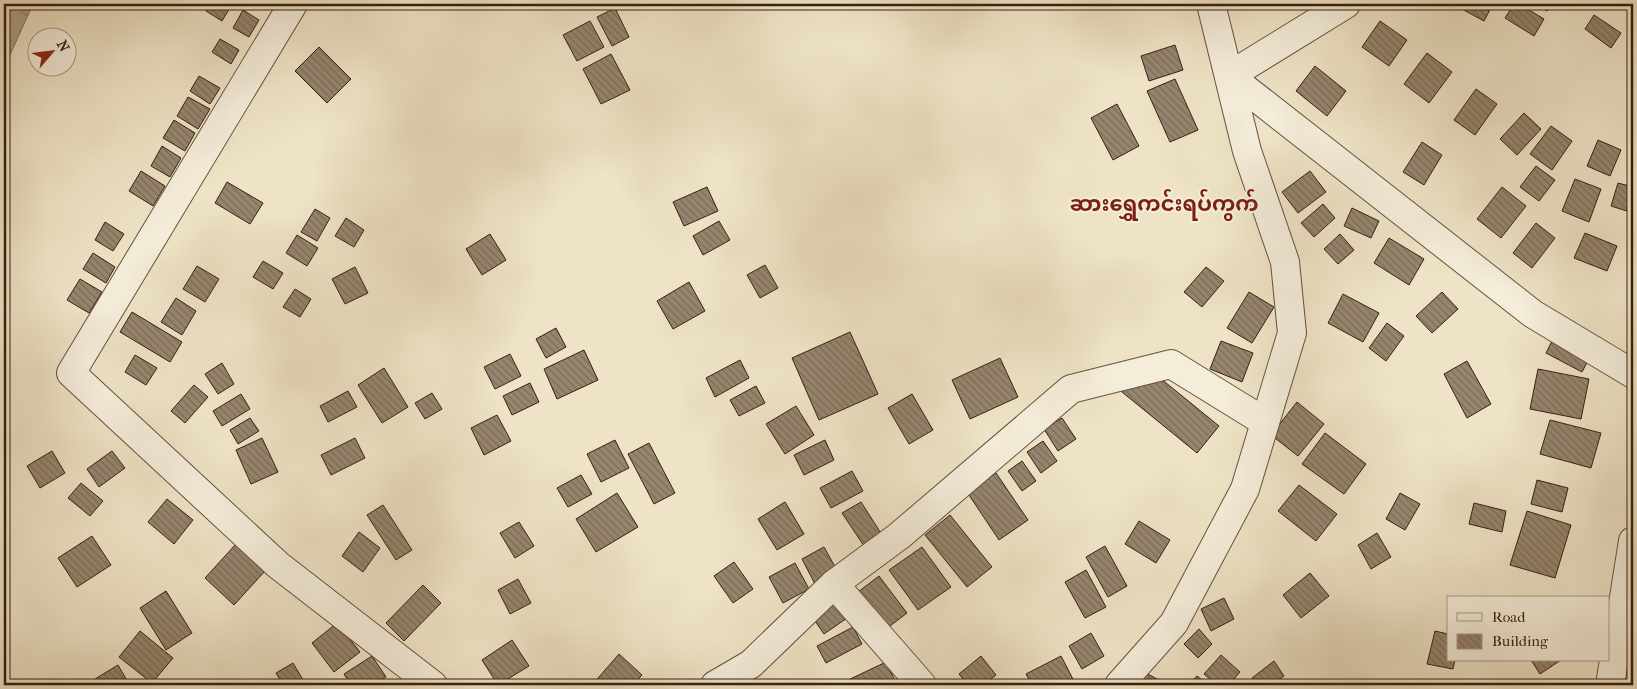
<svg xmlns="http://www.w3.org/2000/svg" width="1637" height="689" viewBox="0 0 1637 689" font-family="'IM FELL French Canon','Noto Sans Myanmar',serif">
	<defs>
		<pattern id="water-ripples" width="26" height="14" patternUnits="userSpaceOnUse" patternTransform="scale(1.25)"><rect width="26" height="14" fill="#afa188"/><path d="M2 4q2-2 4 0t4 0M15 11q2-2 4 0t4 0" fill="none" stroke="#8f836e"/></pattern>
		<pattern id="building-back-hatch" width="6" height="6" patternUnits="userSpaceOnUse" patternTransform="scale(1.25)"><rect width="6" height="6" fill="#96856f"/><path d="M-1 5l2 2M0 0l6 6M5-1l2 2" fill="none" stroke="#7b6c5a"/></pattern>
	</defs>
	<rect width="100%" height="100%" fill="#eee3c6"/>
	<filter id="stains"><feTurbulence type="fractalNoise" baseFrequency=".004" numOctaves="4"/><feColorMatrix values="0 0 0 0 .2 0 0 0 0 .09 0 0 0 0 .02 0 0 0 .5 -.17"/></filter>
	<radialGradient id="worn" r=".72"><stop offset=".6" stop-color="#630" stop-opacity="0"/><stop offset="1" stop-color="#630" stop-opacity=".3"/></radialGradient>
	<polygon fill="url(#water-ripples)" stroke="#7f6d58" points="4,4 33,4 4,68"/>
	<g fill="url(#building-back-hatch)" stroke="#362011">
		<polygon points="210,4 227,4 231,6 222,21 206,11"/>
		<polygon points="1462,4 1493,4 1484,21 1460,8"/>
		<polygon points="1514,4 1519,4 1544,19 1534,36 1505,18"/>
		<polygon points="1536,4 1552,4 1547,11"/>
		<polygon points="615,8 629,37 612,46 597,17"/>
		<polygon points="243,10 259,20 249,37 233,28"/>
		<polygon points="1594,15 1621,33 1611,48 1585,29"/>
		<polygon points="590,21 604,47 577,61 563,35"/>
		<polygon points="1380,21 1407,40 1389,66 1362,47"/>
		<polygon points="220,39 239,50 231,64 212,52"/>
		<polygon points="1175,45 1183,70 1149,81 1141,56"/>
		<polygon points="319,47 351,79 327,103 295,71"/>
		<polygon points="1427,53 1452,72 1429,103 1404,84"/>
		<polygon points="611,54 630,90 601,104 583,69"/>
		<polygon points="1315,66 1346,91 1327,116 1296,91"/>
		<polygon points="199,76 220,88 210,104 190,91"/>
		<polygon points="1175,79 1198,130 1170,142 1147,91"/>
		<polygon points="1476,89 1497,104 1475,135 1454,120"/>
		<polygon points="188,97 210,109 198,129 177,116"/>
		<polygon points="1117,104 1139,146 1113,160 1091,118"/>
		<polygon points="1524,113 1541,129 1517,155 1500,139"/>
		<polygon points="174,120 195,133 185,151 163,138"/>
		<polygon points="1551,126 1572,141 1552,170 1530,154"/>
		<polygon points="1598,140 1621,150 1610,176 1587,166"/>
		<polygon points="1422,142 1442,155 1424,185 1403,172"/>
		<polygon points="162,146 181,158 170,177 151,166"/>
		<polygon points="1536,166 1555,180 1539,201 1520,187"/>
		<polygon points="141,171 165,186 153,206 129,191"/>
		<polygon points="1310,171 1326,192 1298,213 1282,192"/>
		<polygon points="1575,179 1601,189 1589,222 1562,211"/>
		<polygon points="227,182 263,203 250,224 215,203"/>
		<polygon points="1618,183 1633,187 1633,213 1611,206"/>
		<polygon points="707,187 718,211 684,226 673,202"/>
		<polygon points="1502,187 1526,206 1501,238 1477,219"/>
		<polygon points="1323,204 1335,218 1314,237 1301,223"/>
		<polygon points="1352,208 1379,221 1371,238 1344,226"/>
		<polygon points="315,209 330,218 317,241 301,232"/>
		<polygon points="346,218 364,230 354,247 335,236"/>
		<polygon points="719,221 730,240 703,255 693,236"/>
		<polygon points="105,222 124,234 113,251 95,240"/>
		<polygon points="1536,223 1555,238 1532,268 1513,253"/>
		<polygon points="1585,233 1617,246 1607,271 1574,258"/>
		<polygon points="490,234 506,260 482,275 466,249"/>
		<polygon points="1340,234 1354,250 1338,264 1324,249"/>
		<polygon points="297,235 318,248 307,266 286,253"/>
		<polygon points="1389,238 1424,259 1409,285 1374,263"/>
		<polygon points="93,253 115,267 106,283 83,269"/>
		<polygon points="263,261 283,273 273,289 253,277"/>
		<polygon points="765,265 778,288 760,298 747,275"/>
		<polygon points="197,266 219,279 205,302 183,289"/>
		<polygon points="355,267 368,293 345,304 332,279"/>
		<polygon points="1206,267 1224,281 1202,307 1184,292"/>
		<polygon points="80,279 102,292 89,313 67,300"/>
		<polygon points="689,282 705,311 673,329 657,301"/>
		<polygon points="295,289 311,299 300,317 283,307"/>
		<polygon points="1249,292 1274,307 1252,343 1227,328"/>
		<polygon points="1442,292 1458,309 1432,333 1416,316"/>
		<polygon points="1343,294 1379,313 1363,342 1328,323"/>
		<polygon points="176,298 196,311 182,335 161,322"/>
		<polygon points="132,312 182,342 170,362 120,332"/>
		<polygon points="1387,323 1404,336 1386,361 1369,348"/>
		<polygon points="556,328 566,347 546,358 536,339"/>
		<polygon points="850,332 878,394 819,420 792,358"/>
		<polygon points="1556,333 1592,353 1582,372 1546,353"/>
		<polygon points="1221,341 1253,353 1242,382 1210,369"/>
		<polygon points="584,350 598,380 557,399 544,369"/>
		<polygon points="510,354 521,376 495,389 484,367"/>
		<polygon points="135,355 157,368 146,385 125,372"/>
		<polygon points="1000,358 1018,397 970,419 952,380"/>
		<polygon points="740,360 749,378 715,397 706,378"/>
		<polygon points="1467,361 1491,404 1467,418 1444,374"/>
		<polygon points="222,363 234,384 218,394 205,374"/>
		<polygon points="1144,365 1219,426 1197,453 1122,392"/>
		<polygon points="384,368 408,407 382,423 358,385"/>
		<polygon points="1538,369 1589,379 1581,419 1530,409"/>
		<polygon points="530,383 539,402 512,415 503,396"/>
		<polygon points="194,385 208,397 185,423 171,411"/>
		<polygon points="756,386 765,403 739,416 730,400"/>
		<polygon points="348,391 357,407 328,422 320,406"/>
		<polygon points="432,393 442,409 425,419 415,403"/>
		<polygon points="241,394 250,409 222,426 213,411"/>
		<polygon points="912,394 933,430 909,444 888,408"/>
		<polygon points="1297,402 1324,424 1298,456 1271,435"/>
		<polygon points="796,406 814,435 785,454 766,424"/>
		<polygon points="497,415 511,441 484,455 471,428"/>
		<polygon points="250,418 259,431 238,444 230,430"/>
		<polygon points="1062,418 1076,439 1058,451 1044,429"/>
		<polygon points="1550,420 1601,433 1591,468 1540,454"/>
		<polygon points="1325,433 1366,464 1344,494 1302,464"/>
		<polygon points="262,438 278,472 251,484 236,450"/>
		<polygon points="355,438 365,458 331,475 321,455"/>
		<polygon points="615,440 629,468 601,482 587,454"/>
		<polygon points="825,440 834,460 804,475 794,455"/>
		<polygon points="1043,441 1057,461 1041,473 1027,452"/>
		<polygon points="649,443 675,493 654,504 628,454"/>
		<polygon points="52,451 65,473 40,488 27,466"/>
		<polygon points="112,451 125,468 99,487 87,469"/>
		<polygon points="1022,461 1036,481 1022,491 1008,471"/>
		<polygon points="852,471 863,491 831,508 820,488"/>
		<polygon points="996,473 1028,520 999,540 967,492"/>
		<polygon points="581,475 592,494 568,507 557,488"/>
		<polygon points="1537,480 1568,488 1562,512 1531,504"/>
		<polygon points="81,483 103,501 90,516 68,498"/>
		<polygon points="1299,485 1337,514 1316,541 1278,511"/>
		<polygon points="617,493 638,527 596,552 576,519"/>
		<polygon points="1400,493 1420,504 1405,530 1386,519"/>
		<polygon points="167,499 193,520 174,544 148,522"/>
		<polygon points="785,502 804,534 777,550 758,519"/>
		<polygon points="861,502 884,538 866,549 842,513"/>
		<polygon points="1474,503 1506,511 1502,532 1469,524"/>
		<polygon points="383,505 412,550 396,560 367,515"/>
		<polygon points="1527,511 1571,525 1555,578 1510,565"/>
		<polygon points="950,515 992,567 967,587 925,535"/>
		<polygon points="1139,521 1170,540 1156,563 1125,544"/>
		<polygon points="519,522 534,546 515,558 500,533"/>
		<polygon points="359,532 380,548 363,572 342,556"/>
		<polygon points="1377,533 1391,557 1371,569 1358,545"/>
		<polygon points="92,536 111,565 77,587 58,558"/>
		<polygon points="236,544 265,571 234,605 205,578"/>
		<polygon points="1105,546 1127,586 1108,597 1086,557"/>
		<polygon points="824,547 838,572 815,584 802,559"/>
		<polygon points="922,547 951,587 918,610 889,570"/>
		<polygon points="734,562 753,589 733,603 714,576"/>
		<polygon points="795,563 809,589 783,603 769,577"/>
		<polygon points="1086,570 1106,607 1085,618 1065,582"/>
		<polygon points="1310,573 1329,596 1301,618 1283,595"/>
		<polygon points="879,576 907,613 886,629 858,592"/>
		<polygon points="518,579 531,603 510,614 498,590"/>
		<polygon points="423,585 441,603 404,641 386,623"/>
		<polygon points="166,591 192,633 166,650 140,608"/>
		<polygon points="1224,598 1234,619 1211,631 1201,609"/>
		<polygon points="839,599 850,616 824,634 813,618"/>
		<polygon points="337,623 360,652 334,672 312,643"/>
		<polygon points="853,627 862,644 826,663 817,646"/>
		<polygon points="1199,629 1212,644 1198,658 1184,644"/>
		<polygon points="140,631 173,658 152,683 119,657"/>
		<polygon points="1435,631 1448,634 1448,660 1455,660 1453,669 1427,664"/>
		<polygon points="1091,633 1104,656 1082,669 1069,646"/>
		<polygon points="512,640 529,666 498,685 482,660"/>
		<polygon points="619,654 642,675 633,685 592,685"/>
		<polygon points="1221,655 1240,672 1229,685 1217,685 1204,674"/>
		<polygon points="372,656 386,677 372,685 351,685 344,674"/>
		<polygon points="981,656 996,675 983,685 968,685 959,674"/>
		<polygon points="1061,656 1076,685 1032,685 1026,674"/>
		<polygon points="1531,660 1561,660 1540,674"/>
		<polygon points="1274,661 1284,676 1271,685 1257,685 1252,678"/>
		<polygon points="886,662 897,685 846,685 844,682"/>
		<polygon points="293,663 306,685 283,685 276,673"/>
		<polygon points="118,665 129,684 99,685 95,679"/>
		<polygon points="1144,672 1168,685 1136,685"/>
		<polygon points="1197,676 1208,685 1189,685"/>
		<polygon points="565,680 569,685 558,685"/>
		<rect x="1464" y="684" width="26" height="1"/>
	</g>
	<g fill="none" stroke-linecap="round" stroke-linejoin="round">
		<defs>
			<g id="minor">
				<polyline points="293,4 71,373 278,565 433,685"/>
				<polyline points="1346,4 1229,76 1533,314 1633,374"/>
				<polyline points="834,584 922,685"/>
				<polyline points="715,685 751,664 834,584 899,536 1071,389 1171,364 1265,422"/>
				<polyline points="1119,685 1174,623 1245,489 1292,333 1285,262 1247,151 1211,4"/>
				<polyline points="1610,685 1633,541"/>
			</g>
		</defs>
		<use href="#minor" stroke="#64513e" stroke-width="30"/>
		<use href="#minor" stroke="#f4edda" stroke-width="28"/>
	</g>
	<g text-anchor="middle" stroke-width="4" stroke-linejoin="round" paint-order="stroke">
		<g font-size="21" font-weight="bold" fill="#7a1f14" stroke="#f4edda">
			<text x="1164" y="211">ဆားရွှေကင်းရပ်ကွက်</text>
		</g>
	</g>
	<rect width="1637" height="689" fill="none" stroke="#eee3c6" stroke-width="20"/>
	<rect x="5" y="5" width="1627" height="679" fill="none" stroke="#362011" stroke-width="2.5"/>
	<rect x="10" y="10" width="1617" height="669" fill="none" stroke="#362011"/>
	<rect x="1447" y="596" width="162" height="65" fill="#f4edda" stroke="#a89b8a"/>
	<rect x="1457" y="613" width="25" height="8" fill="#f4edda" stroke="#a89b8a"/>
	<text x="1492" y="622" font-size="15" fill="#362011">Road</text>
	<rect x="1457" y="634" width="25" height="15" fill="url(#building-back-hatch)" stroke="#a89b8a"/>
	<text x="1492" y="646" font-size="15" fill="#362011">Building</text>
	<g transform="translate(52 52) rotate(62)"><circle r="24" fill="#f4edda" stroke="#a89b8a"/>
	<path d="M0-4L9 19L0 12L-9 19Z" fill="#8f2418"/>
	<text y="-8" font-size="14" font-weight="bold" text-anchor="middle" fill="#362011">N</text>
	</g>
	<rect width="100%" height="100%" filter="url(#stains)"/>
	<rect width="100%" height="100%" fill="url(#worn)"/>
</svg>
